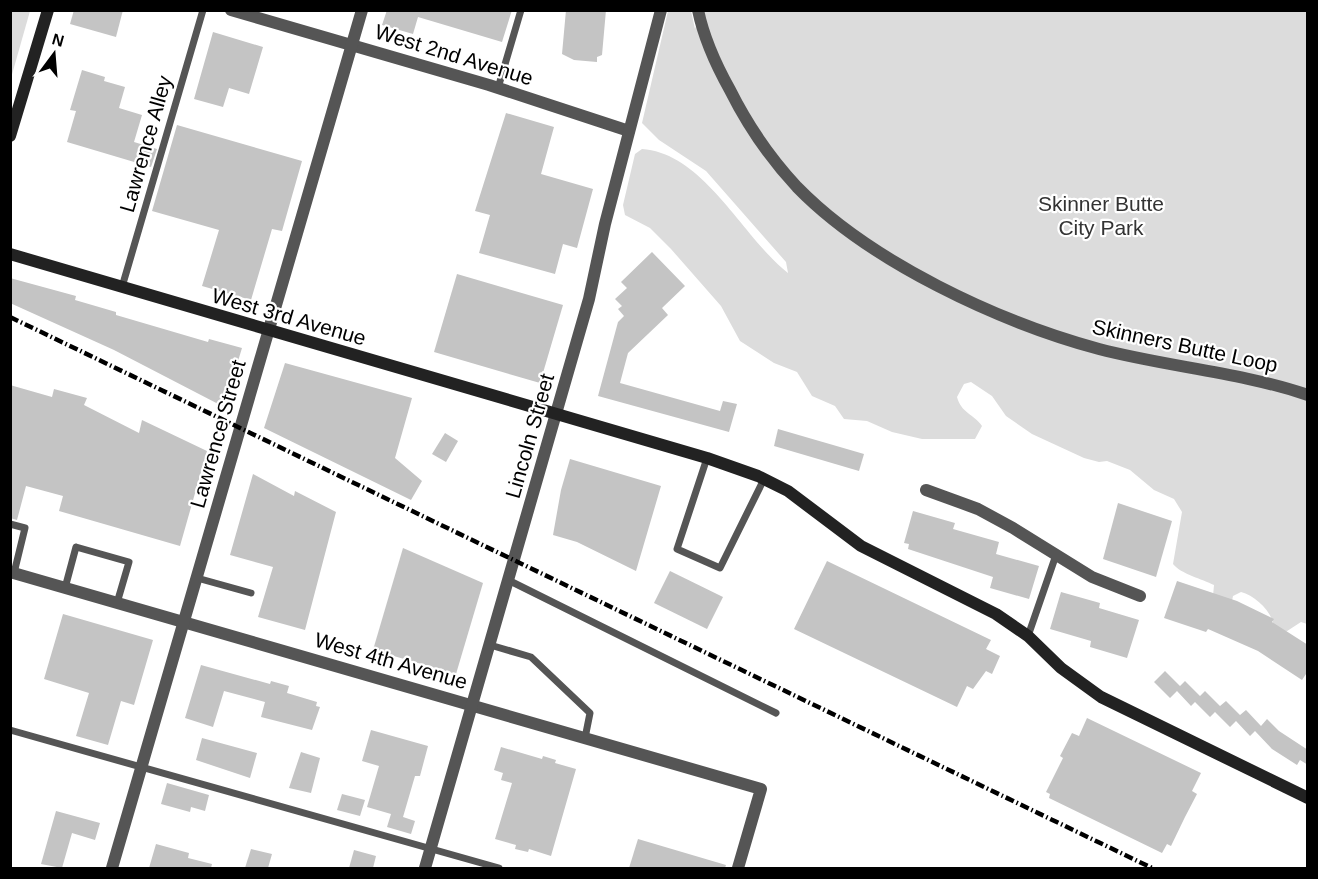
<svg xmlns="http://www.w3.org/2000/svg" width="1318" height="879" viewBox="0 0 1318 879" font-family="Arial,sans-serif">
	<rect width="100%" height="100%" fill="#fff"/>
	<g fill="#dcdcdc">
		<polygon points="11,10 30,11 11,78 10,11"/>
		<path d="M701,10L1307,11V624L1301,622L1281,635L1274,629C1274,613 1256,596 1241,592L1233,596L1230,611L1212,607L1214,585C1202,579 1181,574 1173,564L1182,512L1174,499L1154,490L1130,470L1107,461L1099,462L1084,458L1032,434L1006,416L992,396L971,382L964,384L957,397C961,413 974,414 982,426L975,439H922L892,432L867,421L844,419L835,406L812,396L797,372L774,363L740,341L721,306L671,249L650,228L625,215L623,205L635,154L642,149C704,153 743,238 788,273L786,262L706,171L659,140L642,123L668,11H691L695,29Z"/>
	</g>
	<g fill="#c4c4c4">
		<polygon points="74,10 123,10 116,37 70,24"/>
		<polygon points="387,10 512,10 502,42 418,17 413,34 382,25"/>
		<polygon points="566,10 606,10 602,55 597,57 597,62 574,60 562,54"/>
		<polygon points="213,32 263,47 249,94 229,88 223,107 194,99"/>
		<polygon points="82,70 105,77 104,81 125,87 119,108 142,115 134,142 157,149 151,167 67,142 76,111 70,110"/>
		<polygon points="506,113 554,127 541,174 593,189 577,248 563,244 555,274 479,253 490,215 475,211"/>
		<polygon points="177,125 302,161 282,231 272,229 251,300 202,286 219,230 152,211"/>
		<polygon points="652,252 685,286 662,308 668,315 628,353 620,383 720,411 723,401 737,404 729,432 598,396 618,322 624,316 618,309 622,306 615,299 627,288 621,282"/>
		<polygon points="457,274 563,305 540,383 434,352"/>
		<polygon points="10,278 76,296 75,300 116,312 116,315 208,342 209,339 242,348 224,407 114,350 10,303"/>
		<polygon points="285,363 412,398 395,458 422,481 411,500 264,428"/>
		<polygon points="10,385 52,397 54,389 87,398 84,405 139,433 142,420 207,451 180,546 59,511 63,496 26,486 17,520 10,518"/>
		<polygon points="778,429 864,454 859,471 774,446"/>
		<polygon points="445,433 458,441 446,462 432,454"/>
		<polygon points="570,459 661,486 636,571 577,542 553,535 561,490"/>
		<polygon points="253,474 294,496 295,491 336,512 305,630 258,617 273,567 230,555"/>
		<polygon points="1118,503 1172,521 1156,577 1103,559"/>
		<polygon points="913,511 955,523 953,529 999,542 996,554 1039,566 1029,599 990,588 993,577 908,549 909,544 904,543"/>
		<polygon points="403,548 483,583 456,674 373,650"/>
		<polygon points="827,561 991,640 986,649 1000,656 992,674 986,671 973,689 967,686 957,707 794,629"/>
		<polygon points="670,571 723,597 707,629 654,603"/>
		<polygon points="1177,581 1237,601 1274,619 1272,622 1308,645 1308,671 1302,680 1258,651 1208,629 1206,632 1164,618"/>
		<polygon points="1061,592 1100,603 1099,608 1139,620 1127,658 1090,647 1091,641 1050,629"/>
		<polygon points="63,614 153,640 134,705 121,701 108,745 76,736 89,693 44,679"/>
		<polygon points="201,665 270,684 271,681 289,686 287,693 317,702 316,706 320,707 312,730 261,717 265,702 224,691 213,727 185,718"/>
		<polygon points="1165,671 1180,686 1185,681 1200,696 1205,691 1220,706 1226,701 1240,715 1246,710 1261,726 1267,719 1279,731 1308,750 1308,765 1300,760 1297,765 1272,749 1255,731 1250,736 1236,721 1230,727 1215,712 1210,717 1195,702 1191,706 1177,691 1170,698 1154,682"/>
		<polygon points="1087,718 1201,773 1192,791 1197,794 1185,817 1171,846 1167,844 1162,853 1049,798 1050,794 1046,792 1063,758 1060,756 1072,733 1079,736"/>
		<polygon points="371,730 428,746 420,776 415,776 403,817 415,821 411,834 387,827 391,814 367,807 379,766 362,761"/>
		<polygon points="202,738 257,753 250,778 196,760"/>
		<polygon points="501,747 542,759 543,756 556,760 555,763 576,769 551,856 529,849 528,852 515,849 516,845 495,839 512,783 501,780 503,773 494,770"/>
		<polygon points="301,752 320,758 311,793 289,788"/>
		<polygon points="167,783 209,795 205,811 191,807 190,812 161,804"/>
		<polygon points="342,794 365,800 360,816 337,810"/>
		<polygon points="56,811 100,823 95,840 72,833 62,868 41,864"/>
		<polygon points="638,839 726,865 725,868 629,868"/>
		<polygon points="156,844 189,853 188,858 212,864 211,868 149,868"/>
		<polygon points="251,849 272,854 268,868 245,868"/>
		<polygon points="354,850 376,856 373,868 349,868"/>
	</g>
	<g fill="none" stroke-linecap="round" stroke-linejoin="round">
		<g stroke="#555" stroke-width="7">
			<polyline points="498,88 521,10"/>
			<polyline points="122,287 203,10"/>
			<polyline points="707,458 677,549 720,568 764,479"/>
			<polyline points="10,524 25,528 14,573"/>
			<polyline points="197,578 251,593"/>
			<polyline points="508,580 776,713"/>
			<polyline points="65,588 76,547 129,562 117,603"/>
			<polyline points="1028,636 1056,555"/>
			<polyline points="490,645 531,657 590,713 585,738"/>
			<polyline points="10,730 499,868"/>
		</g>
		<g stroke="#555" stroke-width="12">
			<polyline points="231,10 489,85 629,131"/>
			<path d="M698,10C704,39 716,65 730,90C748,126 770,158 797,187C870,262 999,322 1099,349C1168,367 1240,372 1308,395"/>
			<polyline points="926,490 978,509 1013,528 1092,577 1140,596"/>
			<polyline points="10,572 761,789 738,868"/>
			<polyline points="112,868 362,10"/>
			<polyline points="425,868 589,299 605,224 661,10"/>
		</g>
		<g stroke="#222" stroke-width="12">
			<polyline points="10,136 48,10"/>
			<polyline points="10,254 707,458 758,476 788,491 861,546 996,614 1028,636 1061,668 1101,697 1308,798"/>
		</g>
		<polyline stroke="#000" stroke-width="4.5" stroke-dasharray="9 3 1.5 3" stroke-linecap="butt" points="10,317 1152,868"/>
	</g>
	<g text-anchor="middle" stroke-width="4.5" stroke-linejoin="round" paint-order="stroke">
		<g font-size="21" fill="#000" stroke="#fff">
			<text transform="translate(454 55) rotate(17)" y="7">West 2nd Avenue</text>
			<text transform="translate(146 144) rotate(-74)" y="7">Lawrence Alley</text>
			<text transform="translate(289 317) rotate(16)" y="7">West 3rd Avenue</text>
			<text transform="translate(1185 346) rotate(12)" y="7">Skinners Butte Loop</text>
			<text transform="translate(218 434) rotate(-74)" y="7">Lawrence Street</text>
			<text transform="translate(530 436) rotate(-74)" y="7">Lincoln Street</text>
			<text transform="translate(391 661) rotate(16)" y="7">West 4th Avenue</text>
		</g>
		<g font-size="21" fill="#333" stroke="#fff">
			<text x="1101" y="211">Skinner Butte<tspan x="1101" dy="24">City Park</tspan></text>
		</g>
	</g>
	<rect width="1318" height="879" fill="none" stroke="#000000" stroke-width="24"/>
	<g transform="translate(54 54) rotate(16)" stroke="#ffffff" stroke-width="4.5" paint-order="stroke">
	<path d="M0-4.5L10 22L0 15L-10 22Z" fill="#000000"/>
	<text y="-9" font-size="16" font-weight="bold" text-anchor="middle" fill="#000000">N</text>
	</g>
</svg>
